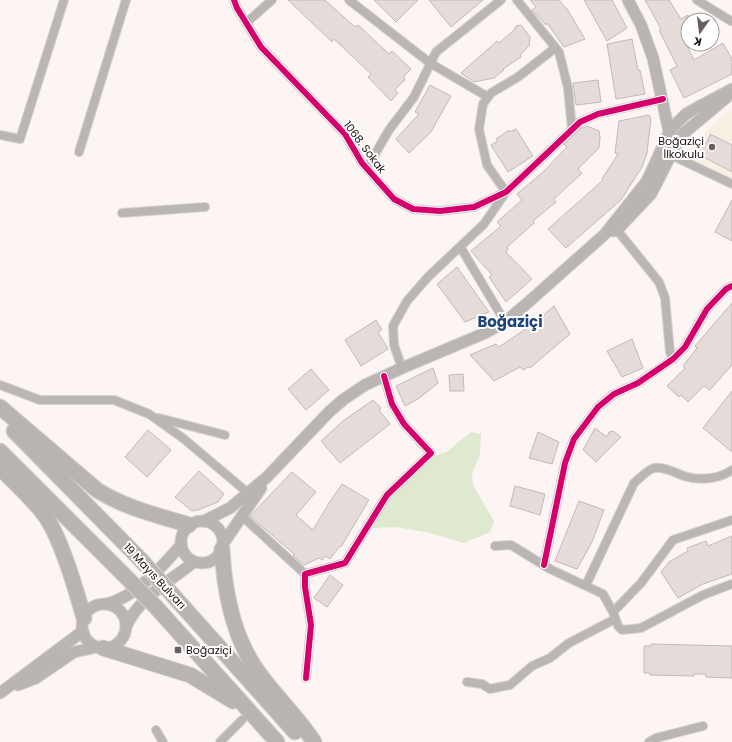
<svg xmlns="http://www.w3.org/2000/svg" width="732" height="742" viewBox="0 0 732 742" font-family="Poppins,sans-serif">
	<rect width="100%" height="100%" fill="#fcf5f4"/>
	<polygon fill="#f9f0e4" points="731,108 732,109 732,179 682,158 700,137"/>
	<polygon fill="#dee9d0" points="471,432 481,434 480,455 472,473 473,485 494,521 490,532 464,543 426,532 395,527 373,528 386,501 431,458 448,451"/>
	<g fill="#e5dcd9" stroke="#c2bab8">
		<polygon points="288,0 325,0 355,27 358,25 389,54 392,51 411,69 404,76 405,80 395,89 398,93 391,101 368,77 371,74 334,39 332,42"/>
		<polygon points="374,0 418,0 396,22"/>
		<polygon points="429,0 483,0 451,27"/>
		<polygon points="530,0 559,0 567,9 585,39 564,47 547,23 546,25 532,10 536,7"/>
		<polygon points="584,0 612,0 627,28 607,41"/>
		<polygon points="645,0 669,0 681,19 688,15 688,48 694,60 723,43 732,59 732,74 684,98 670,70 677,66 659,30 661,29"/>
		<polygon points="521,25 530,37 529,46 520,55 521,57 503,69 504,70 494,78 474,82 461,73 497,41 499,43 515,29 516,26"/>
		<polygon points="632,39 638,70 640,70 645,94 616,99 607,44"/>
		<polygon points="598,80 601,102 576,105 573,83"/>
		<polygon points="430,85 451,96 431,132 409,153 396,139 419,114 415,112"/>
		<polygon points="649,115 651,118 647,153 642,167 621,200 566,248 548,229 603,180 602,179 618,154 615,153 619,121"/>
		<polygon points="587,126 599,131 600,137 599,148 578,169 582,173 554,199 556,202 533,221 534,223 507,247 508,250 506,252 532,279 506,302 489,277 492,275 471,251 501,226 497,222 522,200 517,194 543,172 567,147 564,144 580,129"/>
		<polygon points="516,129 533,156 508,172 491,145 498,141 496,139 509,130 510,132"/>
		<polygon points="710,134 732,145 732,172 698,154 702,142 707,143"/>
		<polygon points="732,200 732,241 715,232"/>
		<polygon points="457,267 489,312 465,322 437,284"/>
		<polygon points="732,303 732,365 710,390 704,386 688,402 681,395 679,397 667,386 685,368 683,366 697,348 695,346"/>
		<polygon points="554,306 570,334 530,368 528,367 523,370 520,367 494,381 470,355 496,344 499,347 533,324"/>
		<polygon points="376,320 382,330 378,332 388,349 361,366 345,340"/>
		<polygon points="632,339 643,368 622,377 607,351"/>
		<polygon points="433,368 438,383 418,399 405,406 396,386"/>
		<polygon points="311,369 329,390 306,410 288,389"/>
		<polygon points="463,374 464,391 450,391 449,375"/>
		<polygon points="732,391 732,452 703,428"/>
		<polygon points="373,400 381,408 379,410 390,424 340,463 321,441 343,421"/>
		<polygon points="595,428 607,437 609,432 613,431 621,437 596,462 583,450"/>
		<polygon points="148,430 171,450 147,477 125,457"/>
		<polygon points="538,432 559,442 552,464 529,458"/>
		<polygon points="199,471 224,494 218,502 198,510 192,511 175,497"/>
		<polygon points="292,472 316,492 296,515 313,530 329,503 342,484 369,500 341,547 340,546 330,559 326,556 322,560 319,558 304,565 293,556 294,554 250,516"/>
		<polygon points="515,486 545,494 540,515 510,506"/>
		<polygon points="579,501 604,510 592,542 577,569 555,561"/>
		<polygon points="732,536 732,574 703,584 678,598 661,572 669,562 688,551 687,548 706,541 708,546"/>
		<polygon points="330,575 343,585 327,607 314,598"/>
		<polygon points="651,644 732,646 732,678 706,677 706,674 694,674 694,676 650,675 650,673 644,673 644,646 651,646"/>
	</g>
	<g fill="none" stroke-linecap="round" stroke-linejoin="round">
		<defs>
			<g id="street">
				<polyline points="234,0 237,8 261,47 345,134 362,163 394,199 413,209 440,211 474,207 506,192 580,122 598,114 663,99"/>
				<polyline points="349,0 430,63 488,97"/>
				<polyline points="517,0 559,52 568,88 572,129"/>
				<polyline points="697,0 731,21"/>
				<polyline points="246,23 272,0"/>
				<polyline points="0,135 20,139 64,0"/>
				<polyline points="79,152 126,0"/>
				<polyline points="671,155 732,184"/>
				<polyline points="367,168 389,130 414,97 436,52 501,0"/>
				<polyline points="122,213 205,207"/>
				<polyline points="617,230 659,282 665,298 670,352 673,359"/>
				<polyline points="461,248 505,322"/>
				<polyline points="402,368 394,345 393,326 407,301 428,277 484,224 506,192 487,165 479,129 483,104 491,93 518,77 555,48"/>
				<polyline points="0,385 40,400 114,400 149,414 184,439 248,493"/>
				<polyline points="159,418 225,435"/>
				<polyline points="242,516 305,574"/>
				<polyline points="495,546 511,545 550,569 603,594 613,612 618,626 622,630 641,628 703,595 732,584"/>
				<polyline points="544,565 565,463 574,439 598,407 614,394 638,383 673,359 685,347 707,309 726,289 732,286"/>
				<path d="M586,585L634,483C640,478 647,470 654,468C664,466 675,473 684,476C699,481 719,479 732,470"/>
				<polyline points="613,612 641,583 673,540 732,520"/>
				<polyline points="306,678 311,625 305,587 305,574 345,563 387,495 431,453 404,424 392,404 384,376"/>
				<polyline points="467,682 482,684 490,689 510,685 532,666 550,658 569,643 615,619"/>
				<polyline points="156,730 163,742"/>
				<polyline points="220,742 242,720"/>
				<polyline points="649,742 656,738 703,726"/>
			</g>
			<g id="secondary">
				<polyline points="628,0 641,25 653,58 670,136"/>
				<polyline points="613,231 617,230 651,194 677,143 684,133 727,97"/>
				<circle cx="202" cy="542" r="21"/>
				<polyline points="204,521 230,508 267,477 329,412 344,399 365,385 402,368 485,333 505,322 524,306 605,234 647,181 669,133 677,123 686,114 700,106 732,89"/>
				<polyline points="223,544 261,488"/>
				<path d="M106,604C134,598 162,567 181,545"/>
				<circle cx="104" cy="626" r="22"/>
				<path d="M126,627C138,598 170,581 194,562"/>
				<polyline points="18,685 36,678 74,652 97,647"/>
				<polyline points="0,693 83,631"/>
			</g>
			<g id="highway">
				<path d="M0,407L97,490C125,508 157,515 189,525"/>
				<polyline points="14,431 141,560"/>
				<polyline points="0,451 123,574"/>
				<path d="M0,468C16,484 33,499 46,517C62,541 76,590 84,618"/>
				<path d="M222,549C224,584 230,621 246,652C262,684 294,711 314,742"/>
				<polyline points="170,592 295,732"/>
				<polyline points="155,606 277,742"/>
				<polyline points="103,648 190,675 233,701"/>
			</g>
		</defs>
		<use href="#street" stroke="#d7d1d0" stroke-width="10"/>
		<use href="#secondary" stroke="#d7d1d0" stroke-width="13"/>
		<use href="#highway" stroke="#d7d1d0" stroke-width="17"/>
		<use href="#street" stroke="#b9b6b3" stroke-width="8"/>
		<use href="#secondary" stroke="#b9b5b3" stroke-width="11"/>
		<use href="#highway" stroke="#b8b4b0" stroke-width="15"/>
		<defs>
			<g id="highway-bridge">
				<polyline points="141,560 170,592"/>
				<polyline points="123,574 155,606"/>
			</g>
		</defs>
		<use href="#highway-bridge" stroke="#d7d1d0" stroke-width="17" stroke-linecap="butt"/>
		<use href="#highway-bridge" stroke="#b8b4b0" stroke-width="15"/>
		<defs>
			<g id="cycleway">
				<polyline points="234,0 237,8 261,47 345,134 362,163 394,199 413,209 440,211 474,207 506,192 580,122 598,114 663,99"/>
				<polyline points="544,565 565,463 574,439 598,407 614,394 638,383 673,359 685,347 707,309 726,289 732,286"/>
				<polyline points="306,678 311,625 305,587 305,574 345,563 387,495 431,453 404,424 392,404 384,376"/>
			</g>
		</defs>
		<use href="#cycleway" stroke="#fff" stroke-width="8"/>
		<use href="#cycleway" stroke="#d6006c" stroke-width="6"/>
	</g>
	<g fill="#68605e" stroke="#fff" stroke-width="1.5">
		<circle cx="712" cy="147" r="4"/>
		<rect x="174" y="646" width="8" height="8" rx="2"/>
	</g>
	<g text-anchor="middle" stroke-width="4" stroke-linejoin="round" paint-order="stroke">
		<g font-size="11" fill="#19100d" stroke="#fff" text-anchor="end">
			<text x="704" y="145">Boğaziçi<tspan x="704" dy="13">İlkokulu</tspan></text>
			<text x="186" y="654" text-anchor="start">Boğaziçi</text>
		</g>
		<g font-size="11" fill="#19100d" stroke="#fff">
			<text transform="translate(365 147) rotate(53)" y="4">1068. Sokak</text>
			<text transform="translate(155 576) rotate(47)" y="4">19 Mayıs Bulvarı</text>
		</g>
		<g font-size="15" font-weight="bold" fill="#1e457a" stroke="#fff">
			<text x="510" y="327">Boğaziçi</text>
		</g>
	</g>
	<g transform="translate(700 32) rotate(194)"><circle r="19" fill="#ffffff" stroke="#a39f9e"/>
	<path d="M0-3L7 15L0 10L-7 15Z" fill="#68605e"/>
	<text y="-6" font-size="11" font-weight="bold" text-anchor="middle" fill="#19100d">K</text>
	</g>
</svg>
